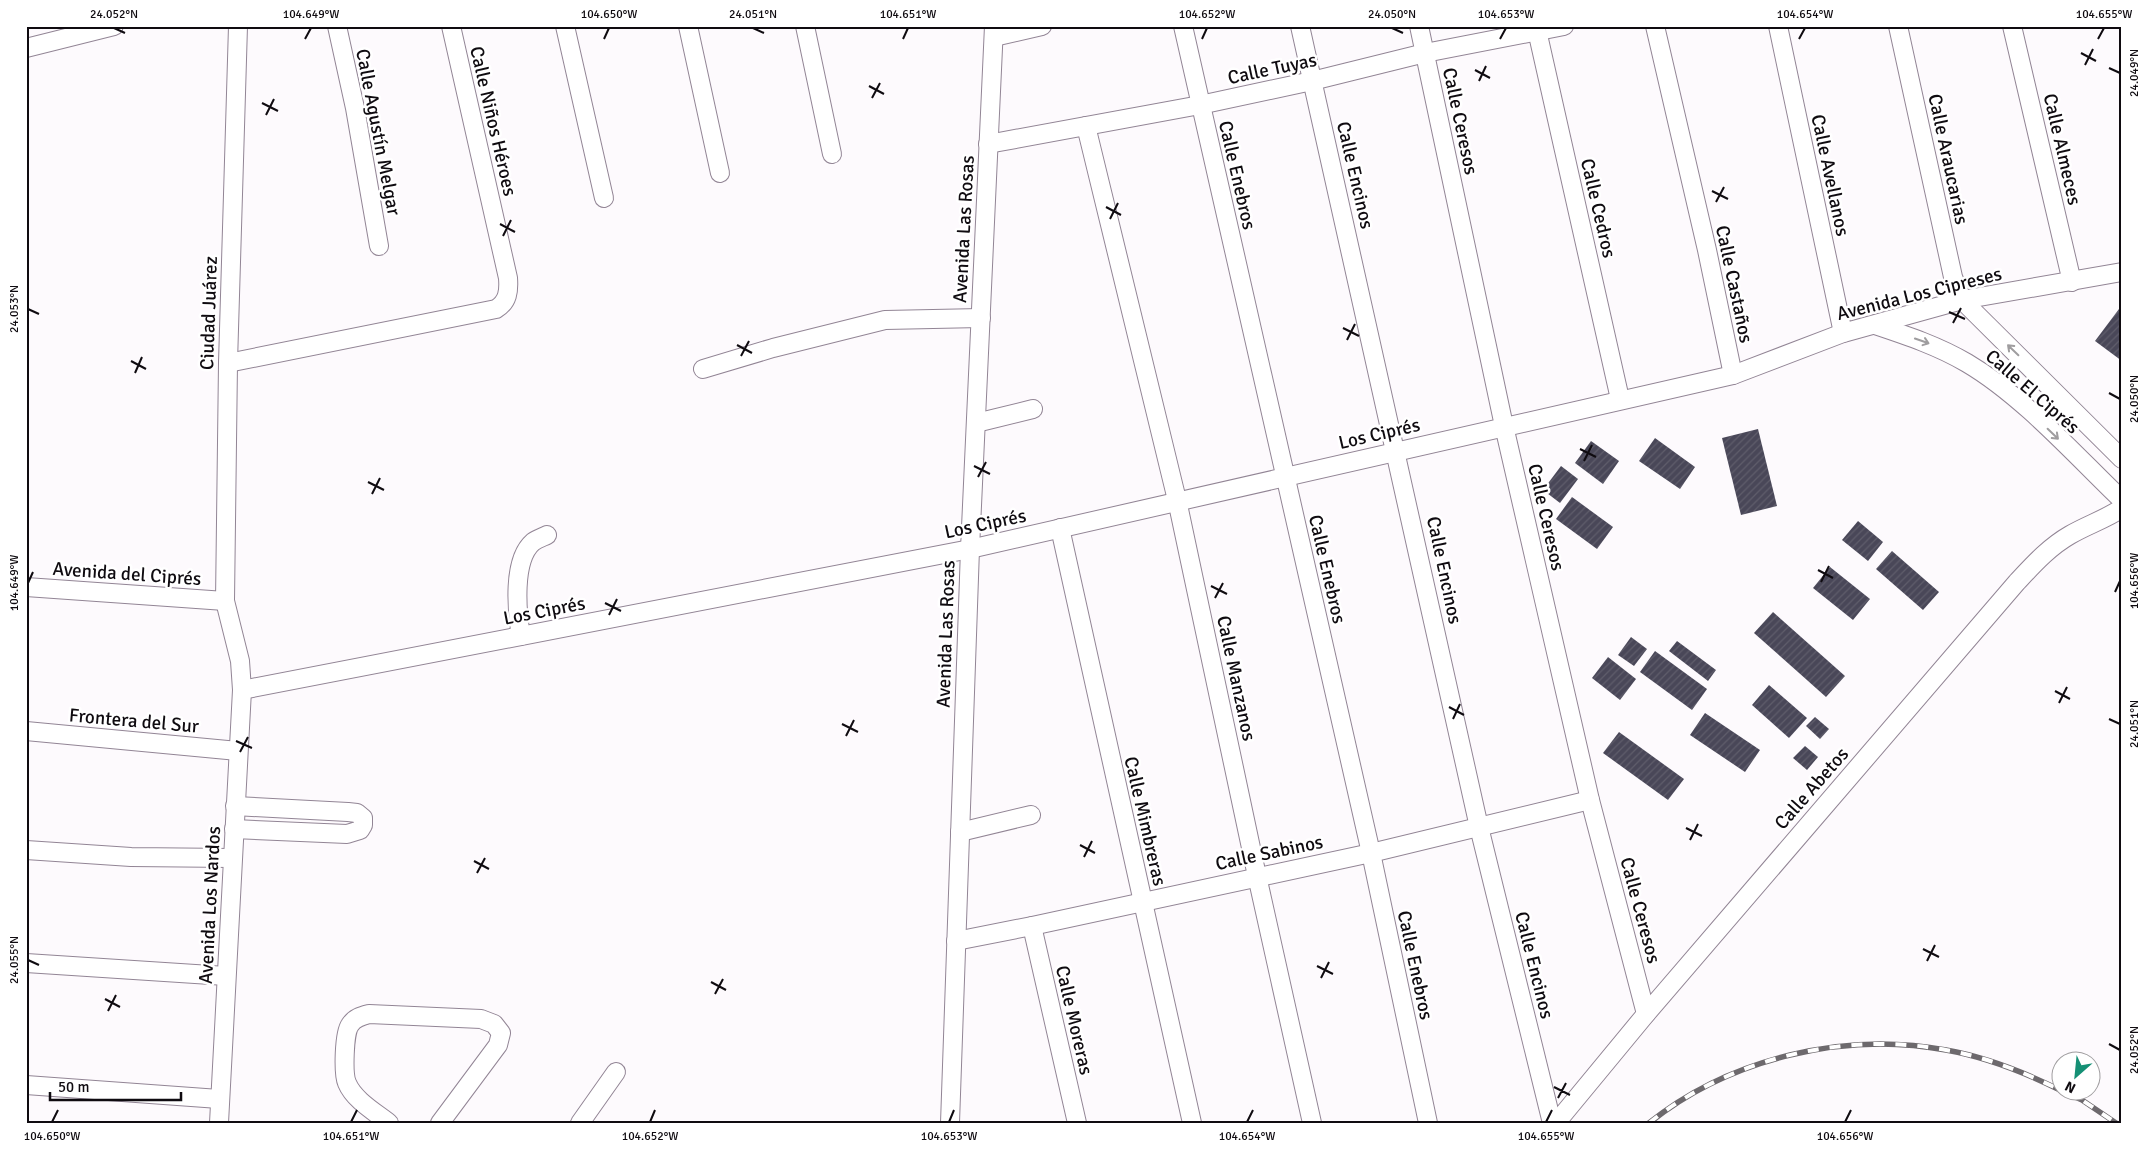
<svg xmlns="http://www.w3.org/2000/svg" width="2148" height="1149" viewBox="0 0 2148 1149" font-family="Signika,sans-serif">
	<defs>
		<pattern id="building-hatch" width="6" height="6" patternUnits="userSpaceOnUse" patternTransform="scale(1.25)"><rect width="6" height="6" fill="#494758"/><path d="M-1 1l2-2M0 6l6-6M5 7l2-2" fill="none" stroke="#5f5d6b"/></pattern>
	</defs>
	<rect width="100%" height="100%" fill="#fdfafd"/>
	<g fill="url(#building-hatch)">
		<polygon points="2122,305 2122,361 2095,341"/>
		<polygon points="1758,429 1777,506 1741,515 1722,438"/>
		<polygon points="1655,438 1695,467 1680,489 1639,461"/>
		<polygon points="1591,441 1619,461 1603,484 1575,463"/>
		<polygon points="1561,466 1578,479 1560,503 1543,490"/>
		<polygon points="1572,497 1613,527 1597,549 1556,519"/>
		<polygon points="1858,521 1883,542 1868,561 1842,540"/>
		<polygon points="1892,551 1939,592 1923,610 1876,569"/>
		<polygon points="1830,567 1870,599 1853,620 1813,588"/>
		<polygon points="1773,612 1845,676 1826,697 1754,633"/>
		<polygon points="1631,637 1647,649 1634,666 1618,655"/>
		<polygon points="1677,641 1716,670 1708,681 1669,651"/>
		<polygon points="1655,651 1707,689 1692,710 1640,672"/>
		<polygon points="1608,657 1636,679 1620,700 1592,678"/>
		<polygon points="1769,685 1807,718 1789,738 1752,705"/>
		<polygon points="1705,713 1760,750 1745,772 1690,735"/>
		<polygon points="1815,717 1829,729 1820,739 1806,726"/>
		<polygon points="1619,732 1684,779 1668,800 1603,753"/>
		<polygon points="1805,746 1818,757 1807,770 1793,758"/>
	</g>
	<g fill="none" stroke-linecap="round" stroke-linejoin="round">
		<defs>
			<g id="minor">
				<polyline points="337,26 355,108 379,246"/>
				<polyline points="565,26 604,198"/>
				<polyline points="688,26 720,173"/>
				<polyline points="805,26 832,154"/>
				<polyline points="1183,26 1371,853 1428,1123"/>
				<polyline points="1300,26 1479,827 1552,1123"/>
				<polyline points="1419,26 1504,426 1590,800 1646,1014"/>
				<polyline points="1536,26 1620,399"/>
				<polyline points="1655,26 1707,250 1733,375"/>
				<polyline points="1778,26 1843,333"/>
				<polyline points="1898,26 1953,277 1962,300 2122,459"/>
				<polyline points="2012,26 2072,282"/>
				<polyline points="994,37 1042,26"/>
				<polyline points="26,48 114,26"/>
				<polyline points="1086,126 1177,500 1257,876 1312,1123"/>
				<polyline points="988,144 1200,105 1312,81 1425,53 1564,26"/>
				<path d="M1875,325C1908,336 1938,346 1967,363C2023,396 2075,455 2122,500"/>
				<path d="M228,363L496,309C508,302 509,291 508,278L451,26"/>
				<polyline points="703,369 773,348 885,320 981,318"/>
				<polyline points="976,423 1033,409"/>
				<polyline points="1060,528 1192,1123"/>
				<polyline points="26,587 225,601"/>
				<path d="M521,636C517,612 512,560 533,542C537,539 543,537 547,535"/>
				<polyline points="242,690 970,549 1733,375 1843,333 1962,300 2122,272"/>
				<polyline points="26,731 238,751"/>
				<polyline points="234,829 347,834 360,830 363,825 363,818 357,813 348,812 235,806"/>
				<polyline points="960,832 1031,815"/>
				<polyline points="26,850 131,857 232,858"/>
				<polyline points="1032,926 1077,1123"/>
				<polyline points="956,941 1032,926 1371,853 1590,800"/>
				<polyline points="26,963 226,976"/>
				<polyline points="26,1085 219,1099"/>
				<polyline points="219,1123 242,690 240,661 225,601 228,363 238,26"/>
				<path d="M389,1123C375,1112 354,1100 347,1083C343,1074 344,1033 350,1025C354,1018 361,1016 369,1014L481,1019L494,1024L501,1033L498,1045L440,1123"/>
				<polyline points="580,1123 616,1072"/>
				<polyline points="950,1123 970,549 994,26"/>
				<path d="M1556,1123L1646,1014L2017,582C2033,565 2049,547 2070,535C2087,525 2106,519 2122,508"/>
			</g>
		</defs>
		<use href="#minor" stroke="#928595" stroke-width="20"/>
		<use href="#minor" stroke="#fff" stroke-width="18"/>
		<defs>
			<g id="rail">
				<polyline points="2064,1092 2082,1100 2116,1123"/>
				<path d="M1649,1123C1730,1058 1845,1031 1946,1050C1986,1057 2024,1072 2060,1090"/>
			</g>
		</defs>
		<use href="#rail" stroke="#6d696d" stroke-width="5.5"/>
		<use href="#rail" stroke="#fff" stroke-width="4" stroke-dasharray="11" stroke-linecap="butt"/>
	</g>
	<defs><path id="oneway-shaft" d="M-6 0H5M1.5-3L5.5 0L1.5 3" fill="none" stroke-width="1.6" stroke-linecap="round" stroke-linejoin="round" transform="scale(1.25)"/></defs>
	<g stroke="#9f9d9f">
		<use href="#oneway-shaft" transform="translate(1922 341) rotate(19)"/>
		<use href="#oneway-shaft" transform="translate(2013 350) rotate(-136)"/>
		<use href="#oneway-shaft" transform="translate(2053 434) rotate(44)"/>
	</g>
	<path fill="none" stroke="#0f0b10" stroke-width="2" d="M114,28L125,33M753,28L764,33M1392,28L1403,33M305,39L311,28M604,39L609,28M903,39L908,28M1202,39L1207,28M1500,39L1506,28M1799,39L1805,28M2098,39L2104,28M2081,53L2096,61M2085,65L2093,49M2109,68L2120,73M1475,70L1490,78M1479,81L1486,66M869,86L884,94M872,98L880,83M262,103L278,111M266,115L274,99M1712,191L1728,199M1716,202L1724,187M1106,207L1121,215M1110,219L1118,203M500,224L515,232M503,236L511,220M28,309L39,314M1949,312L1965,319M1953,323L1961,308M1343,328L1359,336M1347,340L1355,324M737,345L752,353M741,356L749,341M131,361L146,369M135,373L142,357M2109,393L2120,399M1580,449L1596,457M1584,461L1592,445M974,466L990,474M978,477L986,462M368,482L384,490M372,494L380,478M1818,570L1833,578M1821,582L1829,566M28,583L33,572M1211,586L1227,594M2115,592L2120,581M1215,598L1223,583M605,603L621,611M609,615L617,599M2055,691L2070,699M2059,703L2067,687M1449,707L1464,715M1453,719L1460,704M2109,719L2120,724M842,724L858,732M846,736L854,720M236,741L252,748M240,752L248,737M1686,828L1702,836M1690,840L1698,824M1080,845L1095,853M1084,857L1092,841M474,861L489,869M477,873L485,858M1923,949L1939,957M28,960L39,965M1927,961L1935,945M1317,966L1333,974M1321,978L1329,962M711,982L726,990M715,994L723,979M105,999L120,1007M108,1011L116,995M2109,1044L2120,1050M1554,1087L1570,1095M1558,1098L1566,1083M52,1122L58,1110M351,1122L357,1110M650,1122L655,1110M949,1122L954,1110M1247,1122L1253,1110M1546,1122L1552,1110M1845,1122L1851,1110"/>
	<g text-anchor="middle" stroke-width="5" stroke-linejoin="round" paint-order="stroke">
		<g font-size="19" fill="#0f0b10" stroke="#fff">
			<text transform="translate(1272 68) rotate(-12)" y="7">Calle Tuyas</text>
			<text transform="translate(494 121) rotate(77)" y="7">Calle Niños Héroes</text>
			<text transform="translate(1461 121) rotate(78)" y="7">Calle Ceresos</text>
			<text transform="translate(379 132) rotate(79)" y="7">Calle Agustín Melgar</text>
			<text transform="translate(2063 149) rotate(77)" y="7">Calle Almeces</text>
			<text transform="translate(1949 159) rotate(78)" y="7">Calle Araucarias</text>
			<text transform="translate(1238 175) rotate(77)" y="7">Calle Enebros</text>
			<text transform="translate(1356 175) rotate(77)" y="7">Calle Encinos</text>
			<text transform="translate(1831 175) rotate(78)" y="7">Calle Avellanos</text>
			<text transform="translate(1599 208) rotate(77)" y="7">Calle Cedros</text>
			<text transform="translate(963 229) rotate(-87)" y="7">Avenida Las Rosas</text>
			<text transform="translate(1735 284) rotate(78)" y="7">Calle Castaños</text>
			<text transform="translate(1919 293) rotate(-14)" y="7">Avenida Los Cipreses</text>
			<text transform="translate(208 313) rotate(-88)" y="7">Ciudad Juárez</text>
			<text transform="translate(2033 391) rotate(41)" y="7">Calle El Ciprés</text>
			<text transform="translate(1379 433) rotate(-13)" y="7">Los Ciprés</text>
			<text transform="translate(1547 517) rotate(77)" y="7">Calle Ceresos</text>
			<text transform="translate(985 523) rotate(-12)" y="7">Los Ciprés</text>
			<text transform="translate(1328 569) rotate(77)" y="7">Calle Enebros</text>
			<text transform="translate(1445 570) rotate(78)" y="7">Calle Encinos</text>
			<text transform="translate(127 573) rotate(4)" y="7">Avenida del Ciprés</text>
			<text transform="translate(544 610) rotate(-11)" y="7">Los Ciprés</text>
			<text transform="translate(945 634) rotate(-88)" y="7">Avenida Las Rosas</text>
			<text transform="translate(1237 678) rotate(78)" y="7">Calle Manzanos</text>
			<text transform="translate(134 720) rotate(5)" y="7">Frontera del Sur</text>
			<text transform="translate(1811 788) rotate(-49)" y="7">Calle Abetos</text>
			<text transform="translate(1146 821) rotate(77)" y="7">Calle Mimbreras</text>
			<text transform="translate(1269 852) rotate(-12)" y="7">Calle Sabinos</text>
			<text transform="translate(209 905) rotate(-87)" y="7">Avenida Los Nardos</text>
			<text transform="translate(1641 910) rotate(75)" y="7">Calle Ceresos</text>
			<text transform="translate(1416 965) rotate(78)" y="7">Calle Enebros</text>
			<text transform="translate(1535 965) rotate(76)" y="7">Calle Encinos</text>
			<text transform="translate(1075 1020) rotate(77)" y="7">Calle Moreras</text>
		</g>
	</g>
	<rect width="2148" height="1149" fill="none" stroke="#ffffff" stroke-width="55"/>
	<g transform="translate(2076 1076) rotate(207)"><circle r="24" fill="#ffffff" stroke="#9f9d9f"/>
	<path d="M0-4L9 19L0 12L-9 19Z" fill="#159075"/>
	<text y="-8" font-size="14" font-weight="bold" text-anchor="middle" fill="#0f0b10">N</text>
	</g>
	<path d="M50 1092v8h131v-8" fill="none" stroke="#0f0b10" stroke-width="2.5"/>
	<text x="58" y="1092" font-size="15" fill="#0f0b10" stroke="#ffffff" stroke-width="4" paint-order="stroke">50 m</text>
	<rect x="28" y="28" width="2092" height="1094" fill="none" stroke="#0f0b10" stroke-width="2"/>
	<g font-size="12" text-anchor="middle" fill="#0f0b10">
		<text x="114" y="18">24.052°N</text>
		<text x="311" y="18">104.649°W</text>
		<text x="609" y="18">104.650°W</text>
		<text x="753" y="18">24.051°N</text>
		<text x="908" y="18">104.651°W</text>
		<text x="1207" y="18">104.652°W</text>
		<text x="1392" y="18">24.050°N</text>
		<text x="1506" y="18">104.653°W</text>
		<text x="1805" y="18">104.654°W</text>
		<text x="2104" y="18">104.655°W</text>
		<text transform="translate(2134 73) rotate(-90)" y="4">24.049°N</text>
		<text transform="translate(14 309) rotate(-90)" y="4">24.053°N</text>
		<text transform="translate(2134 399) rotate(-90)" y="4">24.050°N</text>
		<text transform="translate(2134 581) rotate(-90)" y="4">104.656°W</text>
		<text transform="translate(14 583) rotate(-90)" y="4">104.649°W</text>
		<text transform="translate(2134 724) rotate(-90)" y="4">24.051°N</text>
		<text transform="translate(14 960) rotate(-90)" y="4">24.055°N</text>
		<text transform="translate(2134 1050) rotate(-90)" y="4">24.052°N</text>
		<text x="52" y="1140">104.650°W</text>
		<text x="351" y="1140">104.651°W</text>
		<text x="650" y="1140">104.652°W</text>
		<text x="949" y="1140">104.653°W</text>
		<text x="1247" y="1140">104.654°W</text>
		<text x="1546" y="1140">104.655°W</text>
		<text x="1845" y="1140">104.656°W</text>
	</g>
</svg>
